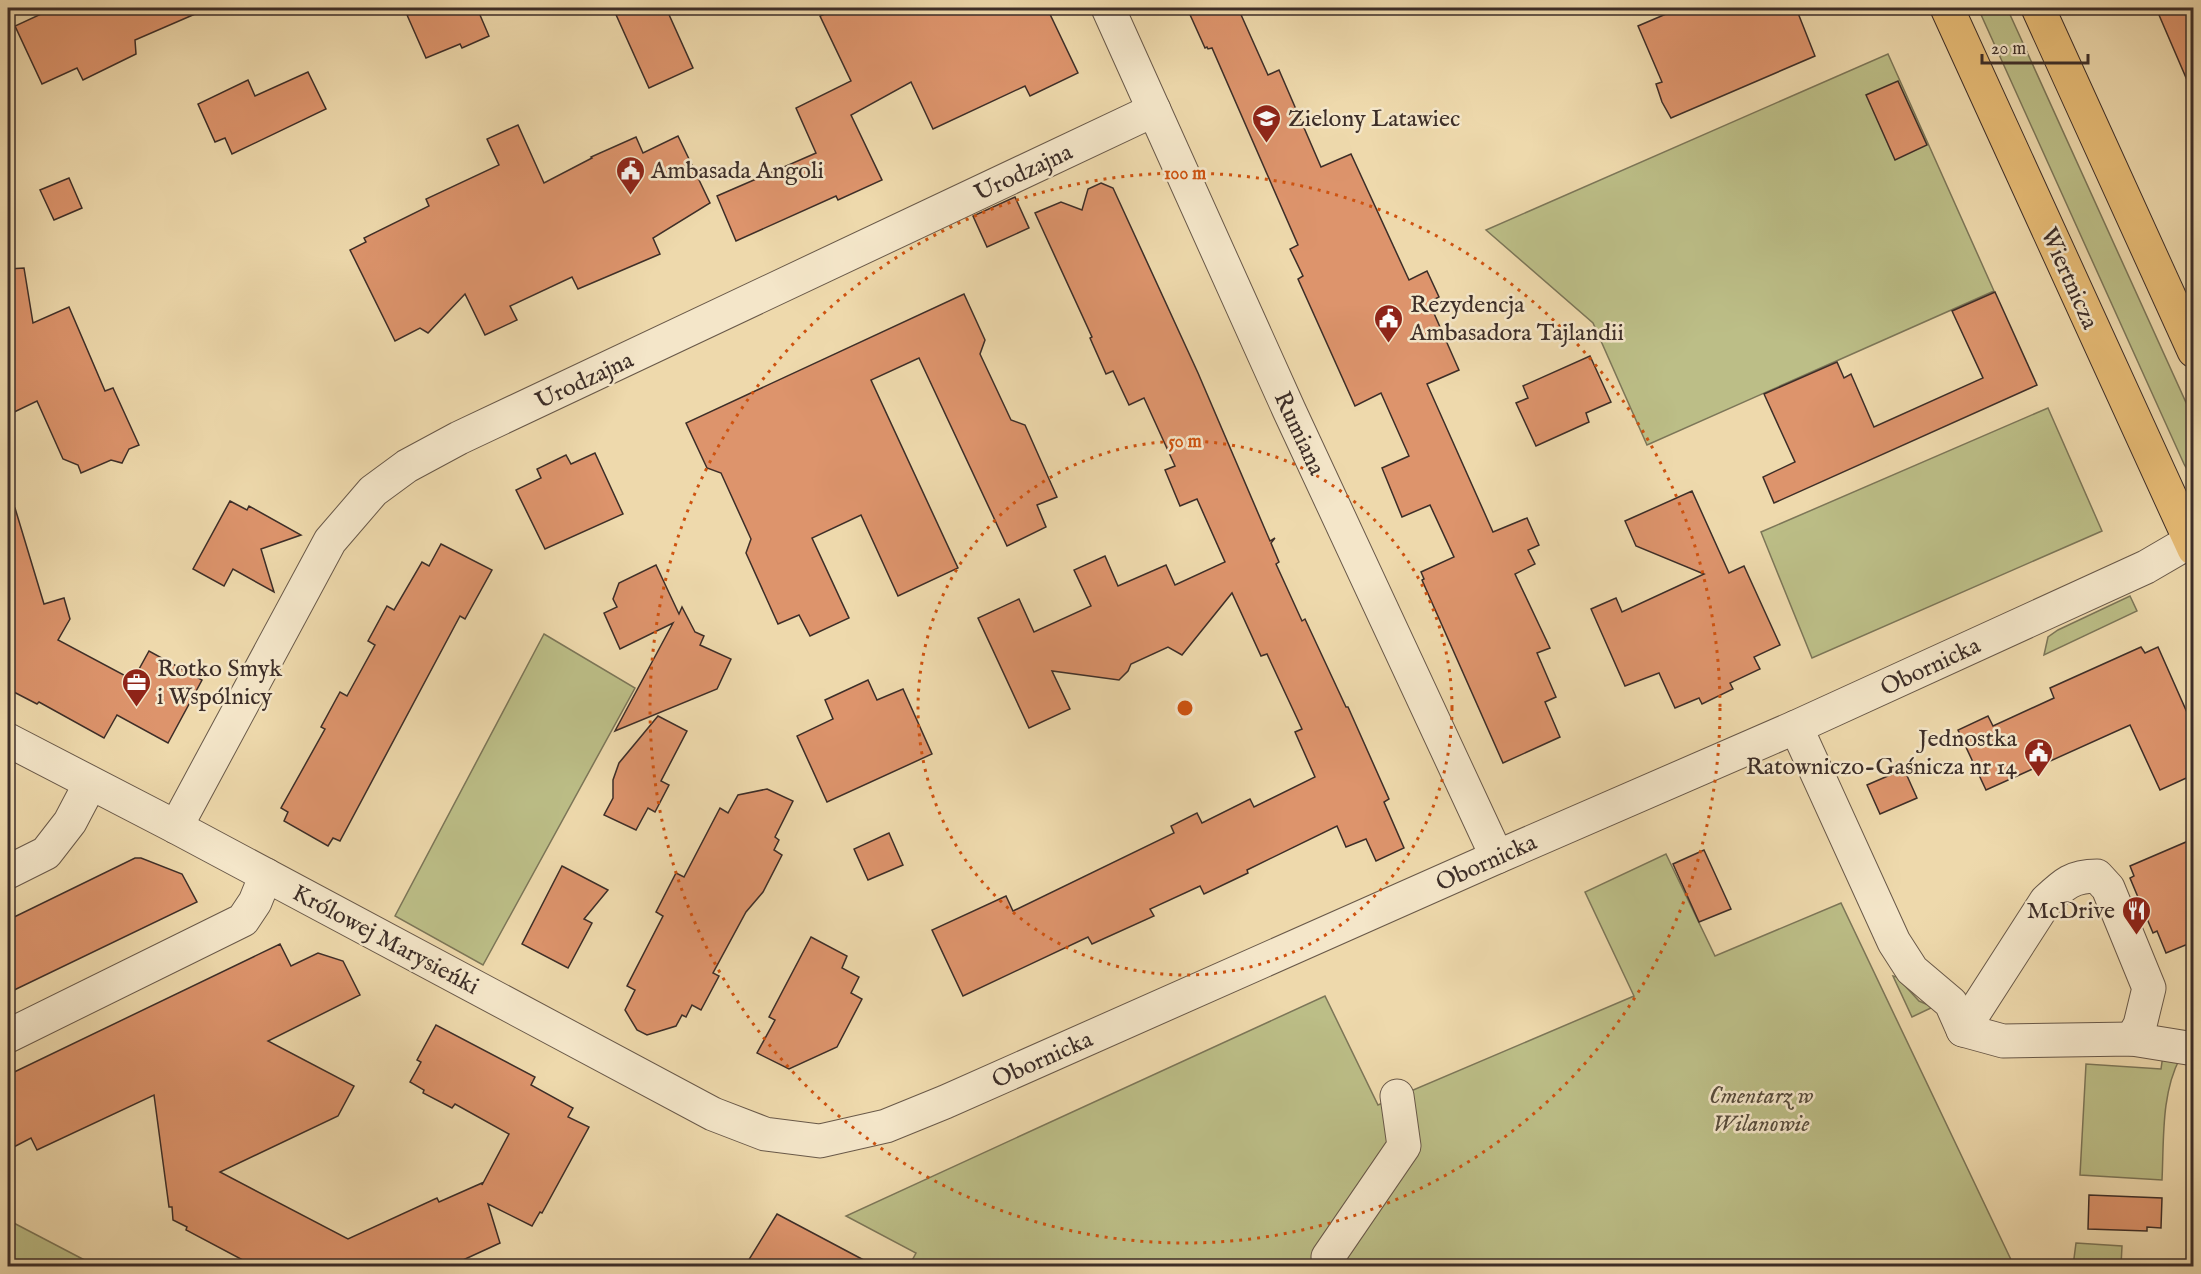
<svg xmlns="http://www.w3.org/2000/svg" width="2201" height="1274" viewBox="0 0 2201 1274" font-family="'IM FELL English',serif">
	<rect width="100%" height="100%" fill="#eed9ac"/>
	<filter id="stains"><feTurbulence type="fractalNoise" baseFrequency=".00333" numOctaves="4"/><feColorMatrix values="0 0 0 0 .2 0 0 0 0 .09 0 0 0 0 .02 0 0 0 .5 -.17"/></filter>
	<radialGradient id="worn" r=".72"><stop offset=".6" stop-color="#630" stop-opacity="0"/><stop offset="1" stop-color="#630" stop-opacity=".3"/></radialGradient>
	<g fill="#bcbe87" stroke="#7c7658" stroke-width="1.5">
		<polygon points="1978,8 2007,8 2193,418 2193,480 2184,464"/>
		<polygon points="1888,54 1994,291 1647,445 1593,323 1486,230"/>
		<polygon points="2048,408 2102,531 1812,658 1761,532"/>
		<polygon points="2130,596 2137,611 2044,655 2048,637 2058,630"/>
		<polygon points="544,634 635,688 483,965 395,916"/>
		<polygon points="1666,854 1715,956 1841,903 2014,1266 909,1266 916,1253 846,1216 1325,996 1378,1105 1634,996 1585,892"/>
		<polygon points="1893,976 1897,977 1919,1001 1933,1007 1912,1017"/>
		<path d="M2163,1055L2180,1058C2161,1094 2164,1140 2162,1180L2080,1175L2086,1064L2161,1069Z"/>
		<polygon points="8,1220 96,1266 27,1266 8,1256"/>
		<polygon points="2076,1243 2122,1246 2121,1266 2073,1266"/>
	</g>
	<g fill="#dd946c" stroke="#3d2e28" stroke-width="1.5">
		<polygon points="54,8 209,8 135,40 136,54 83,80 77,68 42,84 15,26"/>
		<polygon points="423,8 477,8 489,36 462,48 460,44 426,58 407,15"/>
		<polygon points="613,8 666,8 693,68 649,88"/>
		<polygon points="838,8 1047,8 1078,73 1030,96 1025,86 933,129 911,82 851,115 882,180 838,200 836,196 736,241 717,196 816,153 796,108 851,81 820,16"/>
		<polygon points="1187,8 1238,8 1268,75 1279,70 1321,167 1351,154 1409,280 1427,271 1439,297 1429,302 1459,370 1427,384 1493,532 1527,518 1539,545 1528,550 1535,564 1515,574 1550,648 1537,653 1556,697 1545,702 1560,737 1503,763 1422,580 1424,579 1421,572 1454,557 1430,505 1402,517 1382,468 1409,456 1381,393 1355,406 1298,279 1303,276 1290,249 1298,245 1212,48 1208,49 1207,47 1205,48"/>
		<polygon points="1680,8 1796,8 1815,56 1671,118 1662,102 1656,84 1662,82 1638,26"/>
		<polygon points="2156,8 2193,8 2193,94"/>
		<polygon points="308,72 326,109 232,154 225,138 215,142 198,104 248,80 255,96"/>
		<polygon points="1898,81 1927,145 1895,160 1866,95"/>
		<polygon points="518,125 544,183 592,158 591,157 636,137 643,153 678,136 710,203 653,238 660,254 578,289 572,277 510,306 517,320 485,335 465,294 428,333 420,328 395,341 350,250 366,242 364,238 429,206 426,199 499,165 487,139"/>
		<polygon points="69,178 82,208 54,220 40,190"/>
		<polygon points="1101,183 1113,188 1198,373 1270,541 1275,538 1271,543 1279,562 1276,564 1302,621 1305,619 1346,707 1348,707 1389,799 1384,802 1404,848 1376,861 1366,839 1346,847 1337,826 1247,870 1248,873 1204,894 1200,886 1150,909 1154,916 1092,944 1088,937 963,996 932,930 1006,896 1013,911 1174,833 1171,826 1197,813 1202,823 1250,799 1254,807 1315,777 1295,732 1302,729 1267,654 1261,656 1232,593 1182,655 1168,647 1131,664 1128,671 1119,680 1052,671 1070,709 1029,728 978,618 1019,599 1034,632 1091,606 1074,570 1105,556 1118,586 1166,565 1175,585 1225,562 1197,499 1180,506 1165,470 1175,466 1144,398 1129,405 1113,371 1106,374 1090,338 1092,337 1035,213 1061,202 1082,210 1088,189"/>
		<polygon points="1015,197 1029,228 987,247 973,216"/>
		<polygon points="24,268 33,323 69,307 105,391 113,388 139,445 129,449 122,463 111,460 81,473 78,465 63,459 37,401 8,415 8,269"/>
		<polygon points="1995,292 2037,385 1774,503 1763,477 1795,462 1764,394 1837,362 1844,378 1851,374 1874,427 1983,378 1952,311"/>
		<polygon points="964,294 985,340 980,354 1011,420 1025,425 1057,497 1037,505 1046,527 1007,546 919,358 871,380 958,568 898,596 861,515 812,538 849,618 810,636 799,615 778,624 746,553 751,539 721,473 707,468 686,423"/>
		<polygon points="1590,356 1611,402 1586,413 1589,422 1536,446 1516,403 1528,398 1523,386"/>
		<polygon points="595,453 623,514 545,549 516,490 541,478 537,469 566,455 571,464"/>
		<polygon points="1692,491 1729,573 1744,566 1780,645 1754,657 1760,669 1730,683 1733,689 1702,704 1699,698 1675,708 1659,673 1625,686 1591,609 1616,598 1622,612 1704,574 1636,546 1625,521"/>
		<polygon points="230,501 247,510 249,506 301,535 261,549 274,592 233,569 224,586 193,569"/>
		<polygon points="15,508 44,604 64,598 70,619 58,640 133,680 149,651 202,680 168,743 117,715 104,738 39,702 37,704 8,689 8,509"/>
		<polygon points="441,544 492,570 465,619 460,616 340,841 333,838 328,846 284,821 288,812 281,808 325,729 321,727 340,692 347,696 375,645 368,641 387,606 394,610 422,562 429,566"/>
		<polygon points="656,565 679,614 682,607 695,632 704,636 700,645 731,659 717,689 615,731 673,623 620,649 604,613 617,607 613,599 619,583"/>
		<polygon points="2141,647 2145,653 2158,647 2193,726 2193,775 2160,790 2130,725 1986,790 1958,730 1988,716 1993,726 2054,698 2050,688"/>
		<polygon points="868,680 877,700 903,689 932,754 827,802 797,736 833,719 825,700"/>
		<polygon points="658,716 687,731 661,781 669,785 655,812 648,808 636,830 604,815 613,798 613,780 619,763"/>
		<polygon points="1904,769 1917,798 1880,814 1867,785"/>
		<polygon points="767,789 793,801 775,837 779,840 774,850 782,855 763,892 746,912 713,973 719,976 701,1010 692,1005 686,1017 682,1015 676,1026 647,1035 637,1030 625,1010 635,990 627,986 663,916 656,912 676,873 684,877 720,808 728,813 738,795"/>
		<polygon points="889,833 903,865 868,880 854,849"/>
		<polygon points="2193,839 2193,942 2166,953 2157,931 2153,933 2130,878 2134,876 2130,866"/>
		<polygon points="1704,850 1731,909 1699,922 1673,864"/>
		<polygon points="135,858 141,858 182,874 197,902 8,993 8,920"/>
		<polygon points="562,866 608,890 584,919 592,923 568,968 522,944"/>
		<polygon points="811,937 847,956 842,968 859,977 851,993 862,999 837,1047 789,1069 757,1053 775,1020 769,1017"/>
		<polygon points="280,944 291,966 318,953 343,961 360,995 268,1041 354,1086 338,1116 220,1172 348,1239 437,1198 439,1202 482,1183 482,1185 509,1134 455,1104 452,1108 423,1093 424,1090 410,1082 421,1062 417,1060 436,1025 535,1077 531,1085 573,1108 568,1117 589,1127 542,1213 540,1212 532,1226 488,1204 500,1243 450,1266 254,1266 186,1230 187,1227 173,1220 172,1207 169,1207 154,1095 37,1150 31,1138 8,1150 8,1075"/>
		<polygon points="2089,1195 2162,1198 2161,1228 2147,1227 2147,1231 2088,1229"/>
		<polygon points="777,1214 875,1266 745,1266"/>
	</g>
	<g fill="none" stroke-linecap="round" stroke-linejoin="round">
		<defs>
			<g id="minor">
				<polyline points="1108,8 1289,410 1497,857"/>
				<polyline points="1796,727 1894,942 1912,970 1951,1003 1963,1030 2003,1041 2132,1039 2194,1049"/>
				<polyline points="8,740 176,827 713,1114 765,1134 820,1141 886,1126 945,1102 1497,857 1796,727 2146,567 2194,539"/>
				<polyline points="176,827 330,541 373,491 407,466 459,438 1154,110"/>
				<polyline points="8,872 46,853 70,822 90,784"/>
				<path d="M1963,1030L2046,901C2064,884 2072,876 2097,876L2108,888L2149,988L2140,1025L2132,1039"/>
				<polyline points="8,1036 243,920 255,902 266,875"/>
				<polyline points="1328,1257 1404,1146 1397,1096"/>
			</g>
			<g id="major">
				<polyline points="1947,8 2194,549"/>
				<polyline points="2038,8 2194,351"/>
			</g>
		</defs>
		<use href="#minor" stroke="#695949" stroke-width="35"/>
		<use href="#major" stroke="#3d2e28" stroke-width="35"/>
		<use href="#minor" stroke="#f4e6c9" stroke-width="33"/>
		<use href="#major" stroke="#e7bc76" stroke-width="33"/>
	</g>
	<g fill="none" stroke="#ce5310" stroke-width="3" stroke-dasharray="3 6">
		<circle cx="1185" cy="708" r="267"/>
		<circle cx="1185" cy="708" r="535"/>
	</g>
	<defs>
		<symbol id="school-pin" viewBox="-11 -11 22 30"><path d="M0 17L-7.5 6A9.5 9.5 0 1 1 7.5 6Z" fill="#8f2418" stroke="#f4e6c9"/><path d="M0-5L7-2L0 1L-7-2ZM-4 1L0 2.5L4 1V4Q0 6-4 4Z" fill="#fff"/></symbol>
		<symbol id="civic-pin" viewBox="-11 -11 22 30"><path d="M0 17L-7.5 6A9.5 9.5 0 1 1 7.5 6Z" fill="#8f2418" stroke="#f4e6c9"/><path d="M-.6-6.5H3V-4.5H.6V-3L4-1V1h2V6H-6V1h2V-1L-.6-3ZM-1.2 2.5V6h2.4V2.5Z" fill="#fff"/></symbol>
		<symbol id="office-pin" viewBox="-11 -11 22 30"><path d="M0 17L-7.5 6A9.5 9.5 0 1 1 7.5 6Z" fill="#8f2418" stroke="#f4e6c9"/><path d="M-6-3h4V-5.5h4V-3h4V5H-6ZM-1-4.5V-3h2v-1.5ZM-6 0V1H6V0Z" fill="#fff"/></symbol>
		<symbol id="restaurant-pin" viewBox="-11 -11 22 30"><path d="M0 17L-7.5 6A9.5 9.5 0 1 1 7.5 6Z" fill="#8f2418" stroke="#f4e6c9"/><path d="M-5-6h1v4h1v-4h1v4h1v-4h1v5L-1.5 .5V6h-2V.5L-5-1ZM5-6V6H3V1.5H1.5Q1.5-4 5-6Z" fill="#fff"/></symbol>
	</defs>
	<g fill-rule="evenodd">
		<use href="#school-pin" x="1250" y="102" width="33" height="45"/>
		<use href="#civic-pin" x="614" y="154" width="33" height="45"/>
		<use href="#civic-pin" x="1372" y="302" width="33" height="45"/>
		<use href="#office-pin" x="120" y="666" width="33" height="45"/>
		<use href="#civic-pin" x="2022" y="736" width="33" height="45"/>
		<use href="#restaurant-pin" x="2120" y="894" width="33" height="45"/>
	</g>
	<g text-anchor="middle" stroke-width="5" stroke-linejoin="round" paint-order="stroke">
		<g font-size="24" fill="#3d2e28" stroke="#f4e6c9" text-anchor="start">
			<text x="1288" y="126">Zielony Latawiec</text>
			<text x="651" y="178">Ambasada Angoli</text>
			<text x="1410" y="312">Rezydencja<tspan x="1410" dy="28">Ambasadora Tajlandii</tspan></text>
			<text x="157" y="676">Rotko Smyk<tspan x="157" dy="28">i Wspólnicy</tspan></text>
			<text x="2017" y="746" text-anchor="end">Jednostka<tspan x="2017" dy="28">Ratowniczo-Gaśnicza nr 14</tspan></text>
			<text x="2115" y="918" text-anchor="end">McDrive</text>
		</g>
		<g font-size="24" fill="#3d2e28" stroke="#f4e6c9">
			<text transform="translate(1023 172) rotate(-25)" y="8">Urodzajna</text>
			<text transform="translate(2070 278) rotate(66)" y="8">Wiertnicza</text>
			<text transform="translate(584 380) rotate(-25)" y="8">Urodzajna</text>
			<text transform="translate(1300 433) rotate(65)" y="8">Rumiana</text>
			<text transform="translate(1930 666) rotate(-25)" y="8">Obornicka</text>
			<text transform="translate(1486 862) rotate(-24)" y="8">Obornicka</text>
			<text transform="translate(386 939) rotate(28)" y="8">Królowej Marysieńki</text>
			<text transform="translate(1042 1059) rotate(-24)" y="8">Obornicka</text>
		</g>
		<g font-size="24" font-style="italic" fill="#564b3b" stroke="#f4e6c9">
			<text x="1761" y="1103">Cmentarz w<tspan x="1761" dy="28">Wilanowie</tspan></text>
		</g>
	</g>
	<circle cx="1185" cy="708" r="9" fill="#ce5310" stroke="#f4e6c9" stroke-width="3"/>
	<g font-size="18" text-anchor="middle" font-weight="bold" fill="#ce5310" stroke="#f4e6c9" stroke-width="5" stroke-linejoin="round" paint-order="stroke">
		<text x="1185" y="179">100 m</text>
		<text x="1185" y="447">50 m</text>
	</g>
	<rect width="2201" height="1274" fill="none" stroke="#eed9ac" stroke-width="30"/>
	<rect x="9" y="9" width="2183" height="1256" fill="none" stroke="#3d2e28" stroke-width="3"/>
	<rect x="15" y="15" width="2171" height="1244" fill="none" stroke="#3d2e28" stroke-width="1.5"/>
	<path d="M1982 54v9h106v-9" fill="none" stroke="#3d2e28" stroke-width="3"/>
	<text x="1991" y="54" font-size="18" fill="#3d2e28" stroke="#f4e6c9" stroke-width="4.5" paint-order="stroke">20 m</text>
	<rect width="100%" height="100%" filter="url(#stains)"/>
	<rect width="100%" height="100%" fill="url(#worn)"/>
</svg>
